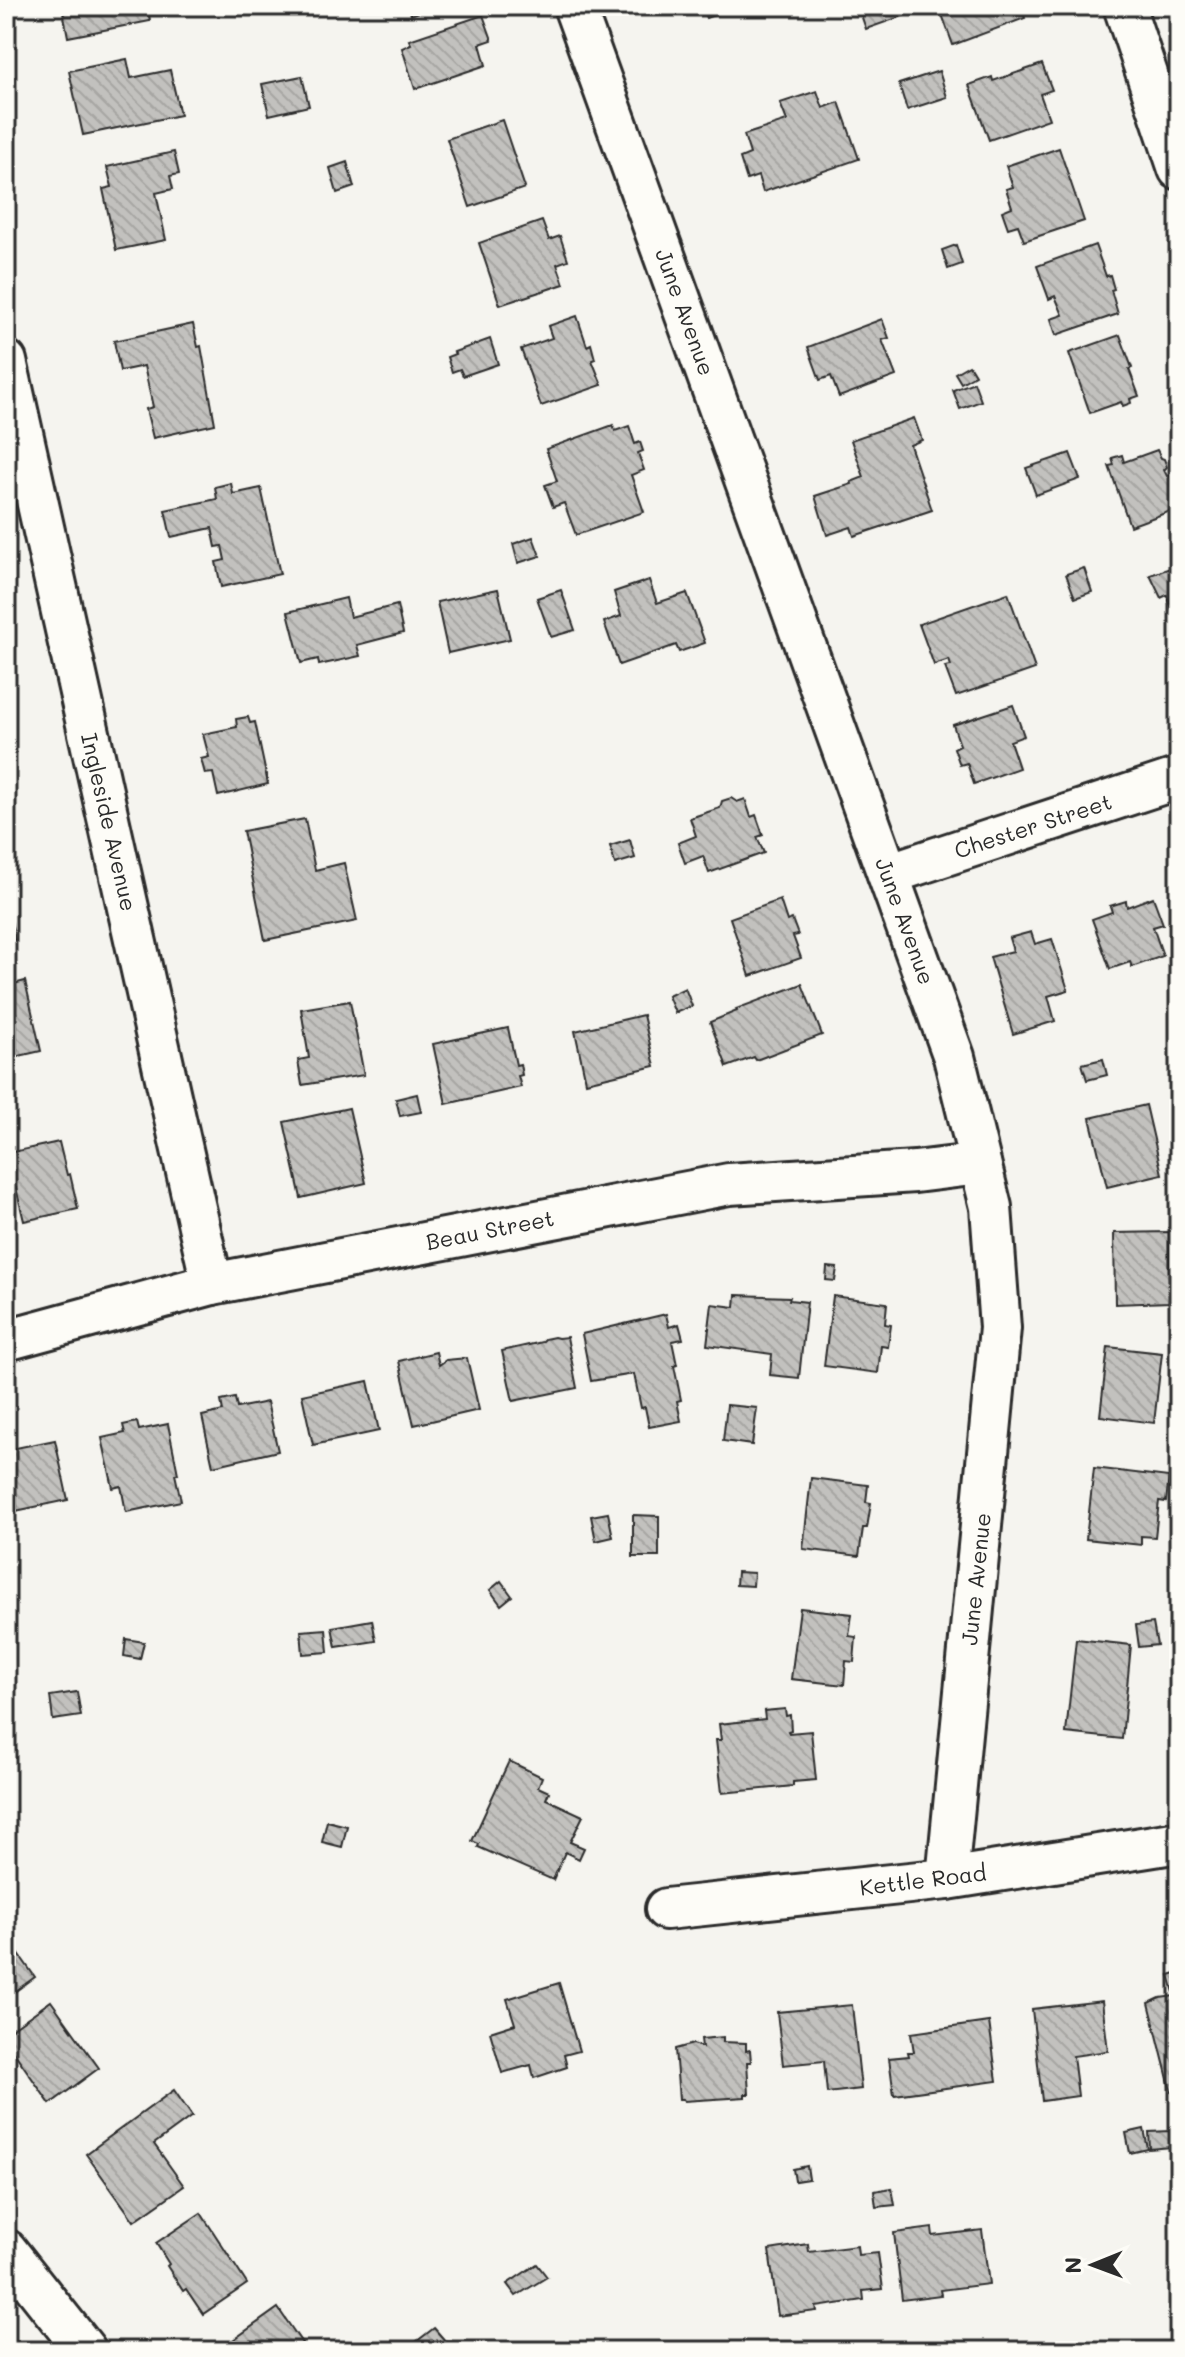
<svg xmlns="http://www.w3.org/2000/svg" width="1185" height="2357" viewBox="0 0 1185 2357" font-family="Mali,sans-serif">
	<defs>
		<pattern id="building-back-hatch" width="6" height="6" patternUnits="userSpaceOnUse" patternTransform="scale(2)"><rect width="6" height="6" fill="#c2c1be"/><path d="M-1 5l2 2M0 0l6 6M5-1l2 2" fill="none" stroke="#a7a6a3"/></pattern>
	</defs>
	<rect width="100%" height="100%" fill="#f5f4ef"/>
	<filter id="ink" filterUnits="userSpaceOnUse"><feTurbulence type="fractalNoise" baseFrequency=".0125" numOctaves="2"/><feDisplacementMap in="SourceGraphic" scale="16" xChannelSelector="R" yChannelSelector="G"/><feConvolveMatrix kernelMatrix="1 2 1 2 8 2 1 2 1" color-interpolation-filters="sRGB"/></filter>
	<g filter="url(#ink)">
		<g fill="url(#building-back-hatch)" stroke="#2b2b2b" stroke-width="2">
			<polygon points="62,6 148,6 150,21 68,37"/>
			<polygon points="408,6 436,6 411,15"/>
			<polygon points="701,6 739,6 706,18"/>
			<polygon points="858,6 903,6 906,15 866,29"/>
			<polygon points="939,6 1021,6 1025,18 953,45"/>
			<polygon points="483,15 492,40 480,44 486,65 415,89 402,48 411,44 409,40"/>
			<polygon points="127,59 131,78 170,70 180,115 83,135 69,71"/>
			<polygon points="1042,64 1052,90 1040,94 1049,119 989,140 969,85 992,77 993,81"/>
			<polygon points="939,71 947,97 907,110 899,84"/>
			<polygon points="302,76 309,106 269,115 262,84"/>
			<polygon points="817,91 823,108 839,102 859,159 763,192 758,176 747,180 740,158 750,154 744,135 787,121 780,103"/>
			<polygon points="502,120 525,188 470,207 447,139"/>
			<polygon points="1059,148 1084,221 1024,241 1018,225 1008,228 1002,211 1012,207 1006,189 1013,187 1006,166"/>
			<polygon points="174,152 179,174 170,176 173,189 156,193 166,240 116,250 103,189 112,187 107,167"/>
			<polygon points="347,162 354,187 337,193 330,168"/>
			<polygon points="542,221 549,240 560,236 568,260 557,264 564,284 500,305 479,243"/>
			<polygon points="956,245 962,264 948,269 942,250"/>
			<polygon points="1095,245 1106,276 1110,275 1114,289 1111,290 1118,314 1056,335 1051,319 1063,315 1055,296 1049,299 1037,266"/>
			<polygon points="577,316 587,346 591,344 595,359 592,360 602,385 541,406 521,349 552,338 548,326"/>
			<polygon points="882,319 889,338 882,340 896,376 839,397 831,376 820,380 808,347"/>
			<polygon points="193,324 198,347 201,346 215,424 153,438 146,409 153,407 144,366 120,371 114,341"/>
			<polygon points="1120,335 1132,368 1129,369 1139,396 1130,399 1131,403 1123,406 1121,402 1090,413 1069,353"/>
			<polygon points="490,339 498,364 463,376 460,369 452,372 447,357 455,354 454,352"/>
			<polygon points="969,365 975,375 961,383 955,373"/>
			<polygon points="974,382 981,401 960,409 953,390"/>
			<polygon points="914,418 922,440 910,445 932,510 854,536 851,527 827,535 815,496 852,484 851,482 864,477 851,440"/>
			<polygon points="613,425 615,431 629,426 635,444 640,442 643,451 638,453 644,470 631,475 644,512 576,535 564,503 553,507 545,485 557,481 546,449"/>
			<polygon points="1157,450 1161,458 1164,459 1167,467 1164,470 1167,476 1170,475 1179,500 1179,508 1130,526 1109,466 1114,465 1112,458 1122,455 1124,462"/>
			<polygon points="1070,453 1080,479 1036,495 1026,468"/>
			<polygon points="231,483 233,494 261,488 280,574 221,587 216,562 225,560 222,546 216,547 212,528 171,537 165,510 217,499 215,487"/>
			<polygon points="533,537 540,556 518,563 513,544"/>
			<polygon points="1179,565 1179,617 1175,618 1167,595 1161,598 1150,575"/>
			<polygon points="1084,568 1092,592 1075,598 1066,574"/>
			<polygon points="649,580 657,603 687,593 705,643 679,652 676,645 619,665 604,622 621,616 614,592"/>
			<polygon points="498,589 510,639 448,653 437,602"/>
			<polygon points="561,590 575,630 551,637 537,598"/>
			<polygon points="1008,593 1035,669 956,696 945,667 951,666 949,660 934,665 919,624"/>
			<polygon points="346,598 350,617 397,605 403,633 357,645 360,656 319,665 318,659 301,663 288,612"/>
			<polygon points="1013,705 1024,736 1010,741 1019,768 974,784 967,763 960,765 954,748 960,745 953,725"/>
			<polygon points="248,717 250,723 255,722 268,784 218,796 213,773 205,774 201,759 209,757 203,734 237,727 236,719"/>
			<polygon points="731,798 737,802 745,799 751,817 756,815 763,835 757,837 764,853 709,873 703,856 685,863 678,843 696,836 690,818 720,808 722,801"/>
			<polygon points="305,819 315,870 344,863 357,921 265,940 243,831"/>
			<polygon points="630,840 635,858 615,864 610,846"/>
			<polygon points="6,897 15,940 6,942"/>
			<polygon points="1153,897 1163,924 1153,927 1163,956 1132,967 1130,962 1110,969 1092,919 1112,912 1110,906 1126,901 1127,907"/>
			<polygon points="780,900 787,921 792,919 798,935 793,936 801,958 750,976 730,918"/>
			<polygon points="1031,932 1035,944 1052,939 1068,990 1048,996 1055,1021 1013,1034 990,957 1013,951 1009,938"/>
			<polygon points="25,981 41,1051 6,1059 6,986"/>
			<polygon points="802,984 822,1035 756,1060 754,1057 727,1067 710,1022 737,1011 736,1009"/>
			<polygon points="685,988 692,1006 675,1013 668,996"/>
			<polygon points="350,1001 364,1075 302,1085 298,1060 309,1058 301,1009"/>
			<polygon points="643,1015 655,1066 586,1082 575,1031"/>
			<polygon points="508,1028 516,1065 520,1064 522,1075 518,1076 521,1087 446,1104 433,1044"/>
			<polygon points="1103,1059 1107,1075 1087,1080 1082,1064"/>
			<polygon points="417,1094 421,1112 400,1116 396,1099"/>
			<polygon points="1146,1105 1162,1174 1107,1187 1090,1118"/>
			<polygon points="349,1108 366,1183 301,1198 284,1122"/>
			<polygon points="59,1142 67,1175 70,1174 78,1209 24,1221 16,1188 6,1190 6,1161 9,1161 8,1153"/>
			<polygon points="1169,1232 1170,1302 1115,1304 1114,1233"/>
			<polygon points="827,1267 837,1268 835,1281 826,1280"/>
			<polygon points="736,1295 790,1297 789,1300 807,1302 799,1378 770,1375 772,1354 707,1345 712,1304 735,1307"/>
			<polygon points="833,1296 887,1303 885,1324 891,1325 888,1347 881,1346 878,1373 824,1366"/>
			<polygon points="666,1314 669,1327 679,1324 683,1339 672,1341 677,1365 674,1366 681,1400 677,1401 681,1421 649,1427 645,1407 641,1408 634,1374 591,1381 582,1334"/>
			<polygon points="554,1337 558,1338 567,1337 577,1388 513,1401 502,1351 542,1342 545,1339"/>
			<polygon points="1108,1347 1162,1353 1154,1423 1100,1416"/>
			<polygon points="436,1352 439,1365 446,1360 467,1358 479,1410 414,1425 399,1361"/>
			<polygon points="368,1381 379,1431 313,1445 302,1395"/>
			<polygon points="235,1398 237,1408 267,1402 278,1451 213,1466 202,1416 223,1411 221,1401"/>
			<polygon points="727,1405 757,1408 752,1445 723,1441"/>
			<polygon points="137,1422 139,1430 168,1424 178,1474 175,1474 181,1501 126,1512 121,1486 113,1488 102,1438 125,1433 123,1425"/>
			<polygon points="55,1440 68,1500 6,1513 6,1450"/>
			<polygon points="1094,1468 1169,1477 1166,1502 1159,1501 1155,1537 1141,1536 1141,1545 1086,1539"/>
			<polygon points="811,1478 868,1485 866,1502 871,1503 867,1528 863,1528 859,1556 803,1549"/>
			<polygon points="608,1513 613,1537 596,1541 591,1516"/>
			<polygon points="633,1515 659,1516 659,1557 633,1557"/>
			<polygon points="737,1572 754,1573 753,1586 736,1585"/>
			<polygon points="501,1581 512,1596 501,1605 490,1590"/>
			<polygon points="800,1608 852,1614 849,1636 856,1637 854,1662 846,1661 844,1685 791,1679"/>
			<polygon points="372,1620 376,1641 336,1647 332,1627"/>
			<polygon points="1153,1623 1157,1645 1139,1647 1136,1625"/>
			<polygon points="326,1629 328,1652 303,1654 301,1631"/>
			<polygon points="126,1639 144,1642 140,1659 124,1656"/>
			<polygon points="1076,1639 1131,1645 1122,1739 1066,1733"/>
			<polygon points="77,1692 81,1716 53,1720 50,1696"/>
			<polygon points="785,1709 786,1716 790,1715 791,1730 788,1731 789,1733 811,1731 816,1780 793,1782 793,1786 722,1793 716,1740 721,1740 719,1724 765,1719 764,1711"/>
			<polygon points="509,1761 542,1777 538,1787 549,1792 546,1799 583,1816 570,1842 584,1848 579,1859 565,1852 553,1880 478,1847 479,1844 472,1841"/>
			<polygon points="327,1821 347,1826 342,1847 322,1842"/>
			<polygon points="6,1936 35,1977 6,1998"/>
			<polygon points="1179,1972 1179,2089 1171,2091 1149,2003 1160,1998 1175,1996 1169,1975"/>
			<polygon points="559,1983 579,2051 564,2055 567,2067 534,2078 531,2065 502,2073 490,2032 515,2024 507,1999"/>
			<polygon points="51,2001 99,2068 50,2104 6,2041 6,2033"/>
			<polygon points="1102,2001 1108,2051 1073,2056 1078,2096 1042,2101 1032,2009"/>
			<polygon points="852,2005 861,2089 827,2093 824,2061 783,2065 777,2012"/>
			<polygon points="989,2022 997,2081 894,2095 889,2058 909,2056 908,2052 914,2052 911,2033"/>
			<polygon points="723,2037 723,2042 746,2043 746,2051 750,2050 751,2062 747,2062 749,2094 745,2094 745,2097 684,2101 683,2099 679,2099 675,2049 693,2044 702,2047 701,2039"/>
			<polygon points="174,2090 192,2116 154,2144 184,2186 134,2221 86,2154"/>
			<polygon points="1144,2129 1148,2149 1130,2153 1126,2133"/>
			<polygon points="1170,2131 1171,2147 1150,2149 1149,2132"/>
			<polygon points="807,2166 809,2179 795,2181 793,2169"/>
			<polygon points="892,2188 895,2205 876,2207 874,2191"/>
			<polygon points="201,2213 247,2284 203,2314 186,2289 183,2291 167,2266 169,2264 156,2243"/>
			<polygon points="932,2228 933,2236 982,2230 989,2284 940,2290 941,2295 902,2300 894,2233"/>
			<polygon points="808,2244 809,2252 857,2246 858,2255 878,2253 883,2289 863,2291 864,2300 816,2307 817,2311 778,2316 769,2250"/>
			<polygon points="537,2264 547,2277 516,2296 507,2284"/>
			<polygon points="278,2308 304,2346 300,2349 302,2351 230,2351 226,2345"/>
			<polygon points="434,2328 447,2343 438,2351 424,2351 416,2342"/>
		</g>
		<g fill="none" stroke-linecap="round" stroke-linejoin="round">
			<defs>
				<g id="minor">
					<polyline points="574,6 954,1057 991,1207 1000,1328 947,1879"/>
					<polyline points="1124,6 1179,169"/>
					<polyline points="6,361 212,1284"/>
					<polyline points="888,874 1179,778"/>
					<polyline points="6,1340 212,1284 729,1184 915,1172 980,1164"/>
					<polyline points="666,1909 947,1879 1179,1842"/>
					<polyline points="6,2250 86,2351"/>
				</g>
			</defs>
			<use href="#minor" stroke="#2b2b2b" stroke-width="46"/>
			<use href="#minor" stroke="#fdfcf7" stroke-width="40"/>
		</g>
	</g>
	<g text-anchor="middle" stroke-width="6" stroke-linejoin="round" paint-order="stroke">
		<g font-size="22" fill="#2b2b2b" stroke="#fdfcf7">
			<text transform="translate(685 312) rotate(70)" y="8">June Avenue</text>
			<text transform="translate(109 822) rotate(77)" y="8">Ingleside Avenue</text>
			<text transform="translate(1033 826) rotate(-18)" y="8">Chester Street</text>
			<text transform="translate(905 921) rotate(70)" y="8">June Avenue</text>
			<text transform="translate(490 1230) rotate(-11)" y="8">Beau Street</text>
			<text transform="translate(976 1579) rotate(-84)" y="8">June Avenue</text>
			<text transform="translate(923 1880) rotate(-7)" y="8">Kettle Road</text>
		</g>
	</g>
	<rect width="1185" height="2357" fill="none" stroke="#fdfcf7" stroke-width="32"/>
	<rect x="16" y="16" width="1153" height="2325" fill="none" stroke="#2b2b2b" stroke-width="3" filter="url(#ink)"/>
	<g transform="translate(1093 2265) rotate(269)" stroke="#fdfcf7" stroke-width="6" paint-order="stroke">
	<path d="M0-6L14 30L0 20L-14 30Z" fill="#2b2b2b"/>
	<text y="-12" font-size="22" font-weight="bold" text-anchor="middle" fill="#2b2b2b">N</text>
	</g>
</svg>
